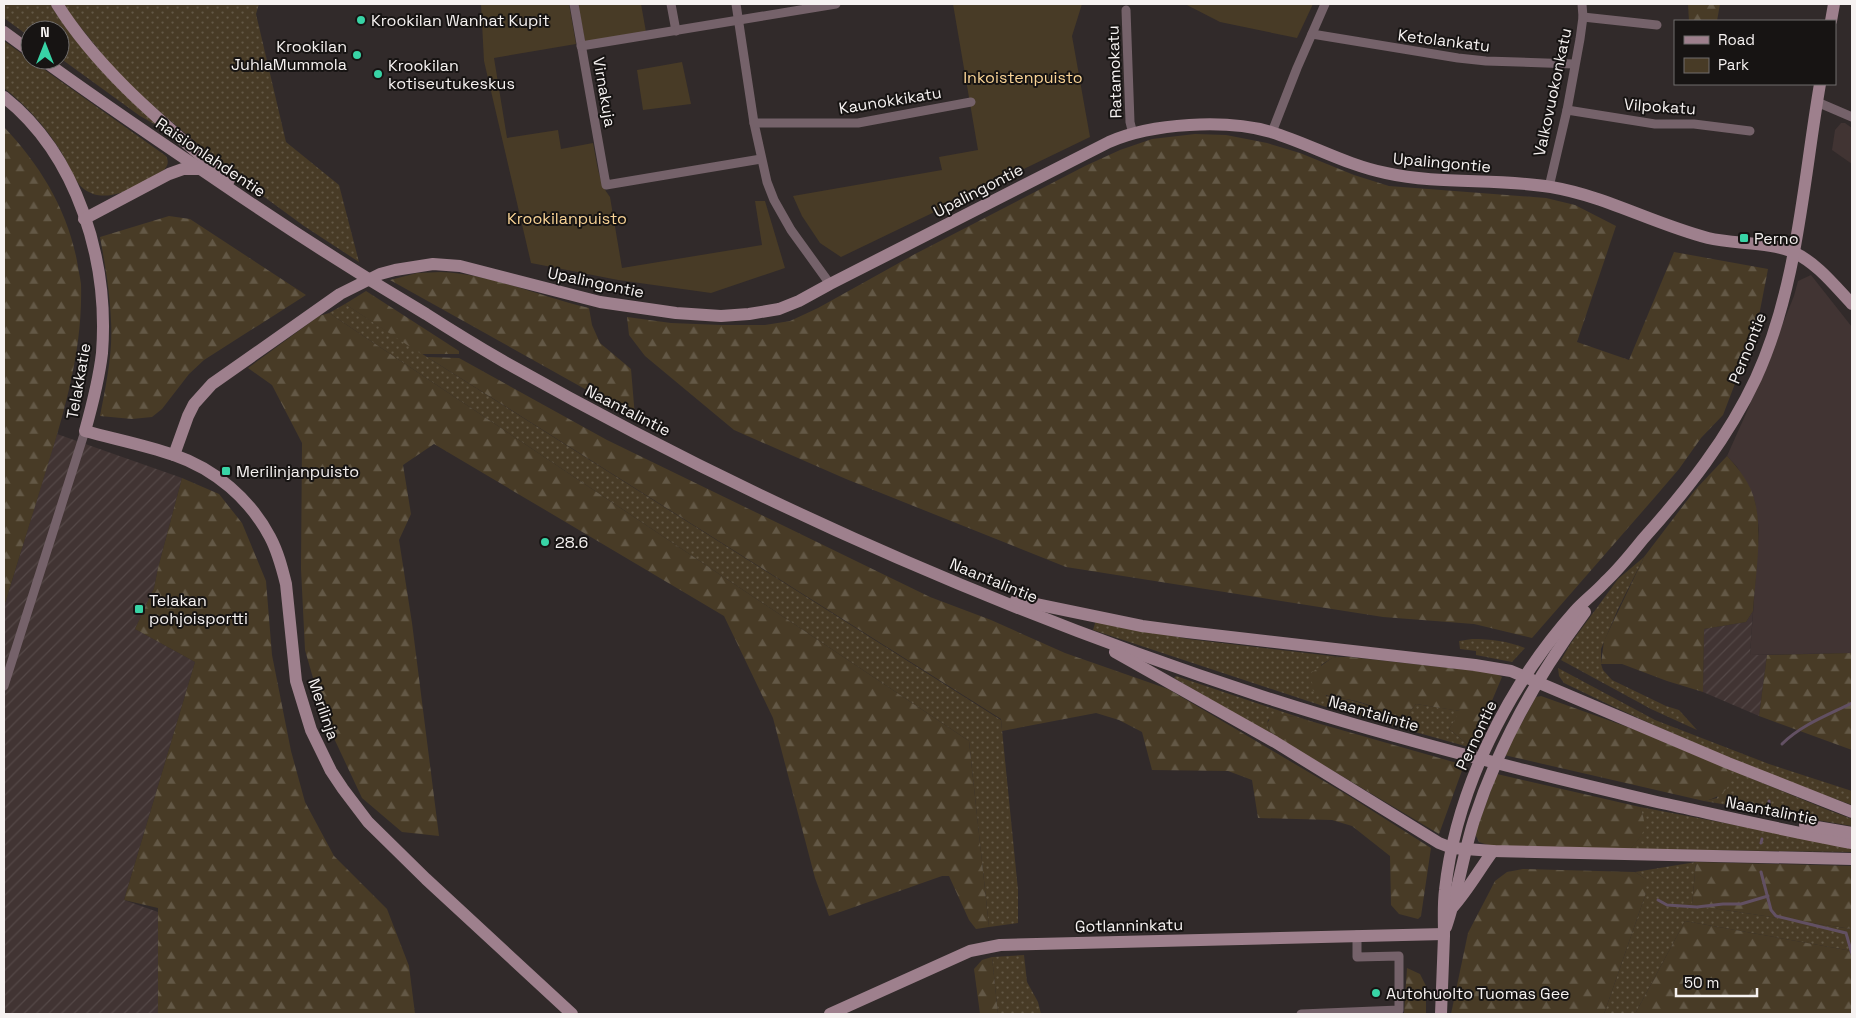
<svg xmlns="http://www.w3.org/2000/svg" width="1856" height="1018" viewBox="0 0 1856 1018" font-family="'Space Grotesk',sans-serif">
	<defs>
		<pattern id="industrial-furrows" width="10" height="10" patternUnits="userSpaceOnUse" patternTransform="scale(1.25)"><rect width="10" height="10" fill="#413433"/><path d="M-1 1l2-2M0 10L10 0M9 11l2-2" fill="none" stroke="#544847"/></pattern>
		<pattern id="grass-dots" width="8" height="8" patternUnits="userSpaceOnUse" patternTransform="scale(1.25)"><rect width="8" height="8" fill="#483b26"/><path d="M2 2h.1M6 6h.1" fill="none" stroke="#635846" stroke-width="1.8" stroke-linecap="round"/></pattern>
		<pattern id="forest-firs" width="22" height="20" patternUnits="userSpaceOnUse" patternTransform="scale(1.25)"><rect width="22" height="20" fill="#483b26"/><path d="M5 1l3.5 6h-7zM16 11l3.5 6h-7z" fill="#635846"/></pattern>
	</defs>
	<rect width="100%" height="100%" fill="#312a2a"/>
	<g fill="#413433">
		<polygon points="1841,123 1845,123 1852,128 1852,164 1832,150 1835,130"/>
		<polygon points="1811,275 1852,327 1852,653 1750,655 1759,530 1755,502 1748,485 1737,467 1727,456 1748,409 1794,296 1798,281"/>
	</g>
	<g fill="url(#industrial-furrows)">
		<polygon points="57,434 182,478 158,568 154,588 135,629 195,662 124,900 158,912 158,1014 4,1014 4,607"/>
		<polygon points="1753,611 1750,655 1767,655 1759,716 1703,692 1704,629 1746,622"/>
	</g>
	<g fill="url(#grass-dots)">
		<polygon points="4,4 50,4 57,15 157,124 156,125 140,116 60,58 60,30 30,30 30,37 4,18"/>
		<polygon points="62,4 259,4 256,14 286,142 339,185 359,262 304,226 237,177 166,117 119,75"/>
		<path d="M4,41L166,156C169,162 168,165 164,170C144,181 121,199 97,195C91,194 82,189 78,183C71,173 67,160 60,150C45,126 26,105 4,88Z"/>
		<polygon points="345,304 427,357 1001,720 1018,890 1018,923 989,927 969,741 329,313"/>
		<polygon points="1644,557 1618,609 1601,649 1601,664 1603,670 1612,680 1666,706 1679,710 1697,730 1651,709 1561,660 1571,643 1618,579"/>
		<path d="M1096,620L1188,639L1340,657L1332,658L1321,665L1326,696C1353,698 1378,709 1404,719L1416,704L1461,711L1449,729L1472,748L1323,706L1093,630Z"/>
		<path d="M1472,639C1491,639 1507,641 1525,648L1512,662L1476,655V651L1460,649L1459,641Z"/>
		<path d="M1558,668L1655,720L1769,764L1852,791V805C1754,770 1658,729 1564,683L1559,676Z"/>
		<path d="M1176,676L1319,724C1301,719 1286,711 1268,720C1265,730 1277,738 1285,744L1174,678Z"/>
		<polygon points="1726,768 1828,810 1852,819 1852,826 1704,801 1717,798"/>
		<path d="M1640,807L1852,847V852L1630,849C1644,834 1647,827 1640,807Z"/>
		<polygon points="1696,862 1692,905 1852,929 1852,951 1685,921 1635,1014 1604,1014 1646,893 1646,879 1635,872"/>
		<polygon points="1024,955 1027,982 1038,1002 1041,1014 998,1014 992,957"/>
	</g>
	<g fill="url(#forest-firs)">
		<polygon points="1688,4 1720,4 1717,21 1689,21"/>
		<path d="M4,127C40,165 67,209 77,261C78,269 80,276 81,284C83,350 64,414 44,477C31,520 17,564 4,607Z"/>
		<polygon points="1195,134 1226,135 1267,143 1300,153 1354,175 1389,186 1546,198 1575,205 1616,226 1577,342 1629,360 1674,252 1768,269 1757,326 1723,415 1701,438 1679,469 1655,497 1532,638 1474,624 1383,617 1066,567 846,479 734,430 645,356 629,335 627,317 671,323 721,325 765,325 790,321 818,308 915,254 1085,166 1120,150 1152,139"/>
		<path d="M169,216L190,219L306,295L204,360L189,374L162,409L152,417L132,419L100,416C106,385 113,352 111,321C110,292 105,265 100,237Z"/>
		<path d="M441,272C492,274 540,297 589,308L592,325L600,343L631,369L635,417L390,280L417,273Z"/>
		<polygon points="366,291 459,351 459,354 421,354 345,304"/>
		<polygon points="329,313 969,741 989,927 976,929 969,920 949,876 942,876 829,916 815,878 773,718 724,616 434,444 403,465 411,514 399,540 412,623 439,836 402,832 362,798 332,734 315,685 305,650 301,569 302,443 272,385 248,368 319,316"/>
		<polygon points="427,357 459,358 607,440 930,597 991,620 1065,653 1168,689 1349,796 1431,848 1421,916 1418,919 1399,914 1391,905 1390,856 1352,826 1332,820 1258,818 1252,780 1228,771 1152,770 1142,732 1119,720 1096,713 1002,731 1001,719"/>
		<path d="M1727,456C1739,469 1751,484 1755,502C1763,533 1755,579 1753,611L1746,622L1704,629L1703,692L1667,681L1622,664H1601L1604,641L1644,557L1695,490Z"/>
		<polygon points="182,478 219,494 242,523 266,581 272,655 291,751 305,802 334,856 387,909 409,966 415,1014 158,1014 158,908 124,900 195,662 135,629 154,588 158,568"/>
		<polygon points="1852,653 1852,750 1759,716 1767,655"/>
		<path d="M1340,657H1350L1495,673L1502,677L1472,748L1449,729L1460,711L1416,704L1404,719L1387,720C1384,716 1381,710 1376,708C1356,698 1333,699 1313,691L1311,673L1332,658Z"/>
		<path d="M1541,696L1633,729L1726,768C1736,787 1722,797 1704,801L1504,755L1536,697Z"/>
		<polygon points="1278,715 1296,717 1464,765 1439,834 1278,738 1270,731 1267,724 1270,718"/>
		<path d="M1497,774L1640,807C1648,828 1645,833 1630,849L1491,846L1479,842L1475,834Z"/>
		<polygon points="1696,862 1852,866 1852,929 1692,905"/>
		<polygon points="1523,869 1635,872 1646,879 1646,893 1604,1014 1451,1014 1468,933 1495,881 1507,872"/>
		<polygon points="1685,921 1852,951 1852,1014 1635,1014"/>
		<polygon points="992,957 998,1014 980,1014 974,969 982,960"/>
		<polygon points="1407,968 1420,974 1426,986 1426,1014 1395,1014 1404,1013"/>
	</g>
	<g fill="#483b26">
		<path d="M481,4H569L576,44L494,58L507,138L558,130L561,149L593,143C597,162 598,182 610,197L622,268L762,245L755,201H765L785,268L711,293L618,280L531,263L484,61Z"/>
		<polygon points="578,4 641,4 646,32 585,42"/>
		<polygon points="953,4 1082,4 1072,36 1090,137 841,257 820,243 802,216 793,196 942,170 939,157 978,150"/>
		<polygon points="1185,4 1313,4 1297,38 1220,22"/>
		<polygon points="682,62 691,104 643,110 637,70"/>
	</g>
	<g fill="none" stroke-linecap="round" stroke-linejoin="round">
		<g stroke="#625063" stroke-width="3">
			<path d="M1782,744C1801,725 1828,715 1852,703"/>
			<polyline points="1769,805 1769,801"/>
			<polyline points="1761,843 1762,839"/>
			<polyline points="1761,872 1771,910 1776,916 1846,933 1852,954"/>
			<polyline points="1658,900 1667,905 1697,907 1723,904 1741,904 1768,896"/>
		</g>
		<g stroke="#75626a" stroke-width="9">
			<polyline points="574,4 606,185 761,159"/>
			<polyline points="671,4 676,31"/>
			<polyline points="736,4 754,123 767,182 774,200 791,230 830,284"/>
			<polyline points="1126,10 1130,122 1133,134"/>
			<polyline points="1583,17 1657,25"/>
			<polyline points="1312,34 1458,58 1486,61 1574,64"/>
			<polyline points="581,46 836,4"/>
			<polyline points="1817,102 1852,117"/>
			<polyline points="1567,110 1655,124 1694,124 1750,131"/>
			<polyline points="754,123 858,123 971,102"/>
			<polyline points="1272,132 1297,68 1325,4"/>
			<polyline points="1549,187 1567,110 1580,39 1583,17 1582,4"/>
			<polyline points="4,686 85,431"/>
			<polyline points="1301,1014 1399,1010 1399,956 1357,957 1357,935"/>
		</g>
		<g stroke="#9e808d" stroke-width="12">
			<path d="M57,4C101,74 168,127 229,180"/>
			<polyline points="1831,21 1834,4"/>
			<polyline points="4,32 30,51"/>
			<path d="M43,60C102,103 163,144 224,185C290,230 357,273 426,314C451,330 477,346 503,361C744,497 998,610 1261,696C1391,738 1523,771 1657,802C1722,816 1786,831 1852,843"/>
			<path d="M4,97C78,156 109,261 102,353C99,379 92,406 85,431C114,439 145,445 174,455C215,469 250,499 270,537C278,552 282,568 286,584L296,681L311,730L331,771L343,789L368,822L426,879L572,1014"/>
			<polyline points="84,219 169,174 183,169 201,169"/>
			<path d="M174,455L188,416L194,404L212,384L340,294L380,274L395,270L433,264L460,266L600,302L676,313L721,316L749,314L779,309L799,301L830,284L1109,142C1152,123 1226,119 1271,132C1310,144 1346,165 1386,173C1440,185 1496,178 1551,187C1605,196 1654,224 1708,238C1733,244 1771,242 1793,252C1817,263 1834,285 1852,304"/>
			<polyline points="1016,600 1142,626 1187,632 1475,665 1511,671 1728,763 1852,812"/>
			<polyline points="1115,652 1275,742 1439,843 1452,848 1493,851 1852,859"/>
			<polyline points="1805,825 1852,833"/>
			<path d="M1452,908C1468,890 1479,870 1493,851"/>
			<path d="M1446,927C1458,892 1463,855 1474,820C1499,744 1537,676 1585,612"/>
			<polyline points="830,1014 970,951 1000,945 1444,934"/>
			<path d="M1441,1014C1442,988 1443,962 1444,936C1444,920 1443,905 1445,890C1456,789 1508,686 1575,611C1584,601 1596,592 1605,582C1619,569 1631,554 1643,539C1687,490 1728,438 1756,378C1798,286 1803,182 1820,84"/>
		</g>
	</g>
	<g fill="#38d4a6" stroke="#171413" stroke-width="2">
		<circle cx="361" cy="20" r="5"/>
		<circle cx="357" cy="55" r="5"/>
		<circle cx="378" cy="74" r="5"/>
		<rect x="1739" y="233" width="10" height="10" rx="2.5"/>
		<rect x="221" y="466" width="10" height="10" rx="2.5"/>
		<circle cx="545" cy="542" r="5"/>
		<rect x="134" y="604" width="10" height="10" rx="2.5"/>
		<circle cx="1376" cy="993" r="5"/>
	</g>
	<g text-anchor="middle" stroke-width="4" stroke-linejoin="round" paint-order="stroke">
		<g font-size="16" fill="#f6f2f1" stroke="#171413" text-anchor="start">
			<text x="371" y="26">Krookilan Wanhat Kupit</text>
			<text x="347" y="52" text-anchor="end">Krookilan<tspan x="347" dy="18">JuhlaMummola</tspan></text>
			<text x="388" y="71">Krookilan<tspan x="388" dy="18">kotiseutukeskus</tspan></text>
			<text x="1754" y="244">Perno</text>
			<text x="236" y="477">Merilinjanpuisto</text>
			<text x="555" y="548">28.6</text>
			<text x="149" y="606">Telakan<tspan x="149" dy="18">pohjoisportti</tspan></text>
			<text x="1386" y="999">Autohuolto Tuomas Gee</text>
		</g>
		<g font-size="16" fill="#f6f2f1" stroke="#171413">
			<text transform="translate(1444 40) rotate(7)" y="6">Ketolankatu</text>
			<text transform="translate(1114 72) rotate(-92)" y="6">Ratamokatu</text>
			<text transform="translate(605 92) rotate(80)" y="6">Virnakuja</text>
			<text transform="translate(1552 92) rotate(-78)" y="6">Valkovuokonkatu</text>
			<text transform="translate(890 100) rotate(-9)" y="6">Kaunokkikatu</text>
			<text transform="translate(1660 106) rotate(4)" y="6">Vilpokatu</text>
			<text transform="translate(211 157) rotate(34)" y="6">Raisionlahdentie</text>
			<text transform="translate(1442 162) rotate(5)" y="6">Upalingontie</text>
			<text transform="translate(978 190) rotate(-27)" y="6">Upalingontie</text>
			<text transform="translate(596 282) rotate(12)" y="6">Upalingontie</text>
			<text transform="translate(1747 348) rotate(-68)" y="6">Pernontie</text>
			<text transform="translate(78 381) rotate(-80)" y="6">Telakkatie</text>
			<text transform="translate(628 410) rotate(27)" y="6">Naantalintie</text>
			<text transform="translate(994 580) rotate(22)" y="6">Naantalintie</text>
			<text transform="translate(324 709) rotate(71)" y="6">Merilinja</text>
			<text transform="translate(1374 713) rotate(16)" y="6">Naantalintie</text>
			<text transform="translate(1476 735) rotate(-65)" y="6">Pernontie</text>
			<text transform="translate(1772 810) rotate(11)" y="6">Naantalintie</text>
			<text transform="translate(1129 925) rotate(-1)" y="6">Gotlanninkatu</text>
		</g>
		<g font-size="16" fill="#fad496" stroke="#171413">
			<text x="1023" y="83">Inkoistenpuisto</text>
			<text x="567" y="224">Krookilanpuisto</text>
		</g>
	</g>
	<rect width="1856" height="1018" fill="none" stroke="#f6f2f1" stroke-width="10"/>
	<rect x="1674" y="20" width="162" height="65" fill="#171413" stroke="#706d6c"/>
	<rect x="1684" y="36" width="25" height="8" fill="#9e808d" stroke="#706d6c"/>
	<text x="1718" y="45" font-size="15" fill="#f6f2f1">Road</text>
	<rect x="1684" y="58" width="25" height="15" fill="#483b26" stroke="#706d6c"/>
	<text x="1718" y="70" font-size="15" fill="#f6f2f1">Park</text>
	<g transform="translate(45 45)"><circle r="24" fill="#171413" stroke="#706d6c"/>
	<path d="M0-4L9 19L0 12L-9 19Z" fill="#38d4a6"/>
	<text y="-8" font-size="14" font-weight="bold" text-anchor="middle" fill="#f6f2f1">N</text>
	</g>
	<path d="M1676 988v8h81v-8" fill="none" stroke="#f6f2f1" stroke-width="2.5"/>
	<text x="1684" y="988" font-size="15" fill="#f6f2f1" stroke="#171413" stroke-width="4" paint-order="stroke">50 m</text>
</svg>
